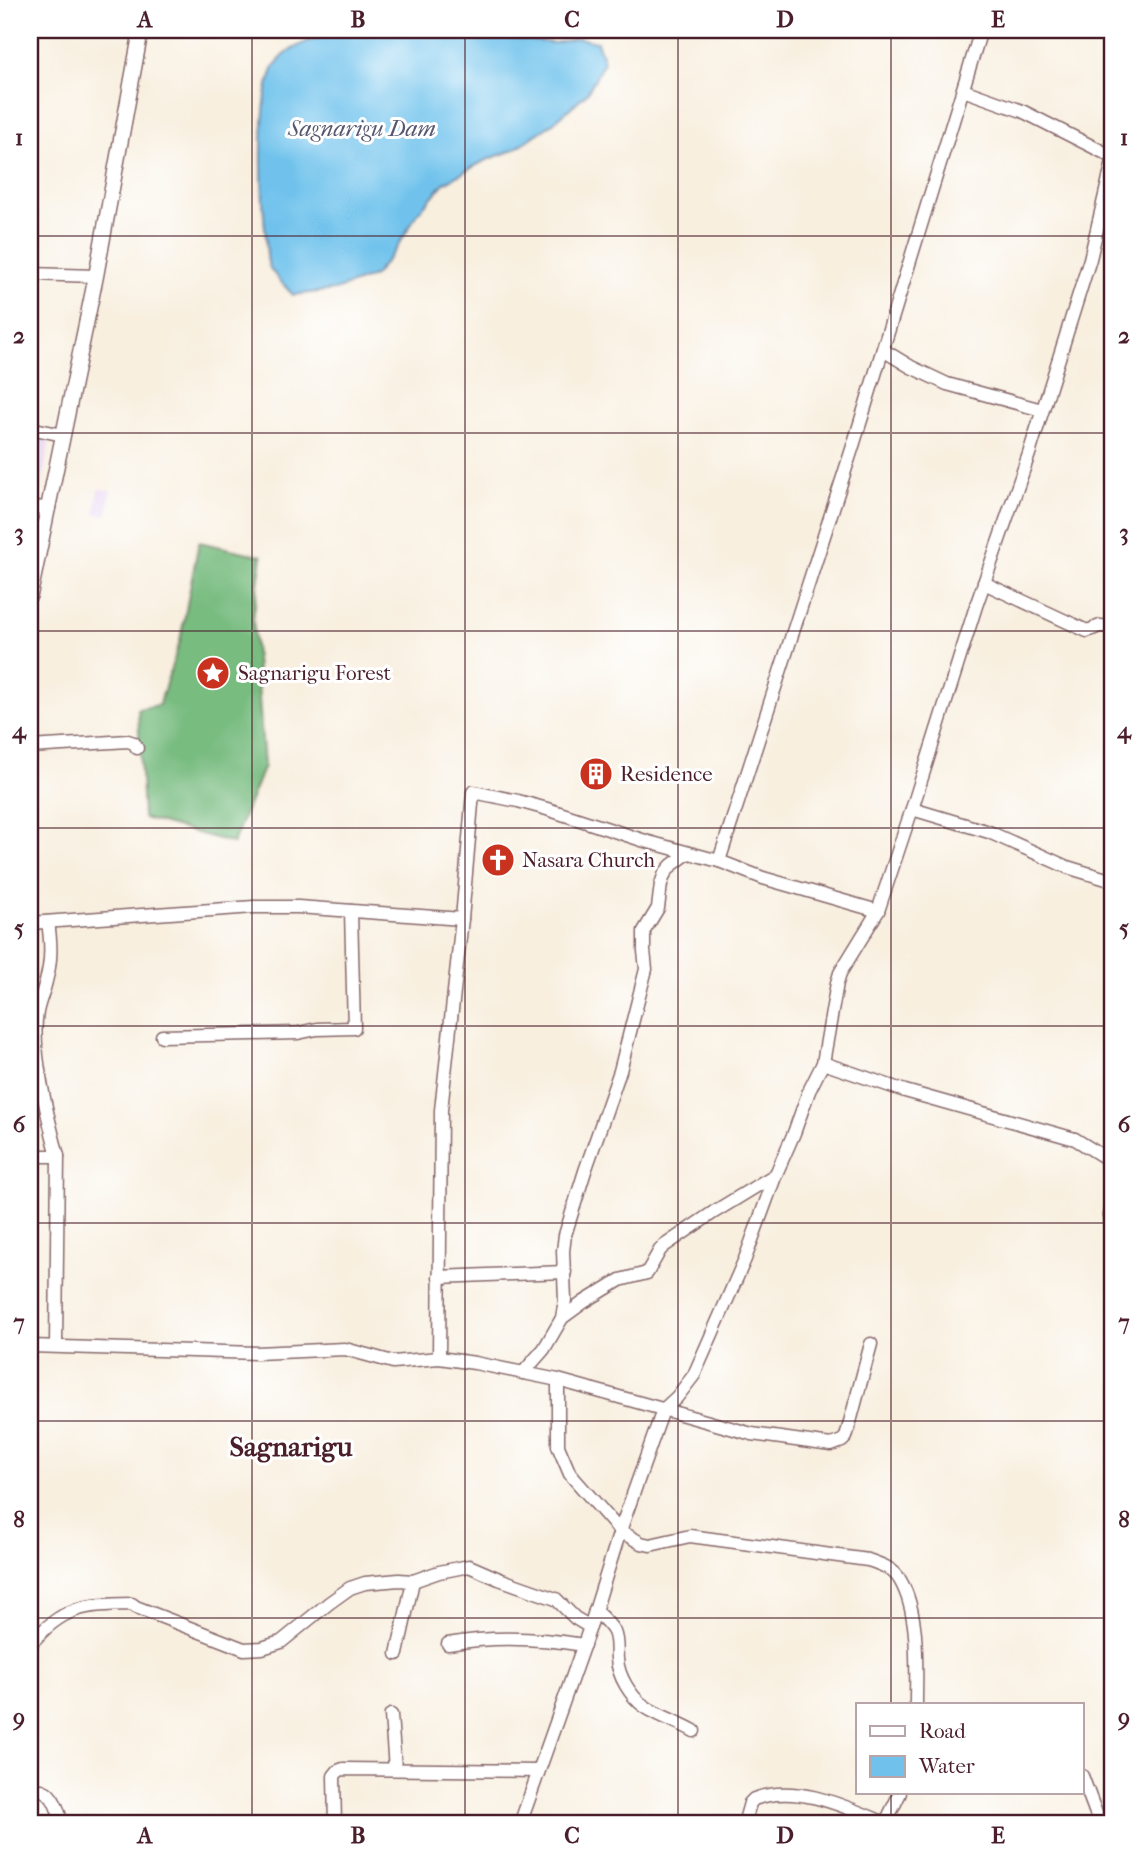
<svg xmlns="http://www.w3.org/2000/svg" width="1143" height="1854" viewBox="0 0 1143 1854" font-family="'IM FELL French Canon',serif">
	<rect width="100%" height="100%" fill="#fff"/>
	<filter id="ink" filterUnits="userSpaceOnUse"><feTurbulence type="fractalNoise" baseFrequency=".0143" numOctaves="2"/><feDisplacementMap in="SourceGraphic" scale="14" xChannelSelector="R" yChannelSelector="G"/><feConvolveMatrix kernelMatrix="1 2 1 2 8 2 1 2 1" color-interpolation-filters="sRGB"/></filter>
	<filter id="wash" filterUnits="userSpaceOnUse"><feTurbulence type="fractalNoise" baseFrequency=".00686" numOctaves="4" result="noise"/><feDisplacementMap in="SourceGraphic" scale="28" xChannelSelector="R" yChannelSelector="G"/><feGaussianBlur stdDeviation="1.57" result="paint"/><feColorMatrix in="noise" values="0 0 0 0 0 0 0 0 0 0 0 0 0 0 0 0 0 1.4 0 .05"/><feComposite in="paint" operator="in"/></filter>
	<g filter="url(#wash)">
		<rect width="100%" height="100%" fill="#f8efdf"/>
		<g fill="#e6d3f0">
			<polygon points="30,435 50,437 39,500 30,501"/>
			<polygon points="98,489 111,490 107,515 95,514"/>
		</g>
		<polygon fill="#78bc80" stroke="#616e56" stroke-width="2" points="199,542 262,556 253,618 264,766 233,843 143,818 138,709 159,705 180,641"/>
		<path fill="#70c2ec" stroke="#5d708c" stroke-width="2" d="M342,30H438L554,43L579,38L597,42L604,62L587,93L552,124L513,150L484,161L444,183L417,214L396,249L374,276L335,290L293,295C287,288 272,274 269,266C266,259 267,247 266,239C262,201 256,96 276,64C290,44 320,37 342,30Z"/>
	</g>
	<g filter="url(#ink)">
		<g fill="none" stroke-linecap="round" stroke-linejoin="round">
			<defs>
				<g id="minor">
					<polyline points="963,90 1022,111 1113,157"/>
					<polyline points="1099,222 1113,224"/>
					<polyline points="30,274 96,276"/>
					<polyline points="883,350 911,367 947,384 1042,410"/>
					<polyline points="30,428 63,435"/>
					<polyline points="30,507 49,508"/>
					<polyline points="984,583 1087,631 1100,626 1113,627"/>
					<polyline points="30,747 128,741 134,743 137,748"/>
					<polyline points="912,809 989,832 1067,867 1113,881"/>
					<polyline points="719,861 853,446 981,30"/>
					<path d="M48,922C51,942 52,960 46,981C44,991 39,1001 37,1012C30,1049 48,1119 58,1156L56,1346"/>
					<polyline points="30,923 254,907 298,907 462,919"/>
					<polyline points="162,1036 298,1033 317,1029 354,1028 351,911"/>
					<polyline points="823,1063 905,1091 1075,1139 1112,1162 1110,1216 1113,1241"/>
					<polyline points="30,1156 58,1156"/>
					<polyline points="439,1277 565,1272"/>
					<polyline points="562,1318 584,1302 620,1280 647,1273 660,1250 664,1246 714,1212 775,1175"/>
					<polyline points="30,1346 257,1353 345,1349 393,1362 439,1358 475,1363 558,1380 752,1434 831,1445 842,1441 846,1437 871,1344"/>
					<polyline points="439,1358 441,1110 462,919 473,792 518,801 547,809 645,841 719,861 763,878 878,911"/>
					<polyline points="523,1373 544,1349 562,1318 565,1300 563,1251 565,1235 585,1171 620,1071 646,969 644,951 644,931 658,908 661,884 665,873 672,865 688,853"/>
					<path d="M558,1380V1446L570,1474L620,1531L641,1543L650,1545L690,1536L868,1560C880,1564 893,1568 900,1580C920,1614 916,1667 916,1705"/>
					<path d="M595,1611C602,1617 610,1624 614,1632C618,1641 616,1650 617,1659C618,1676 631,1697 644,1706C658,1716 679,1722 694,1731"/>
					<path d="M448,1644C492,1636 540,1638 584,1645"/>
					<path d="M30,1645C62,1606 84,1605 132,1604L136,1607L244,1649L262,1648L281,1642L329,1603L350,1588L365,1583L399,1580L413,1581L439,1572L469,1566L499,1579L556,1599L575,1618L590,1627"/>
					<polyline points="397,1654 413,1581"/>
					<polyline points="391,1715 395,1769"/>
					<polyline points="1082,1776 1100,1824"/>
					<path d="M30,1790C31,1790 40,1790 42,1790C54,1794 60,1813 61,1824"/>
					<polyline points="335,1824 334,1776 338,1771 343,1769 538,1771"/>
					<polyline points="520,1824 590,1627 620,1531 663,1410 677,1397 694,1375 745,1259 776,1174 794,1133 809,1091 823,1063 837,983 840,973 878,911 912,809 976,606 1029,454 1090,259 1113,161"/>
					<path d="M744,1824L750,1803L754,1799C797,1783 846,1807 885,1823"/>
					<polyline points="885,1824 900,1793"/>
				</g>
				<polyline id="tertiary" points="30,595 96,276 141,30"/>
			</defs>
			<use href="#minor" stroke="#87686a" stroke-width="15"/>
			<use href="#tertiary" stroke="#87686a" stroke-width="17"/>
			<use href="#minor" stroke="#fff" stroke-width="12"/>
			<use href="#tertiary" stroke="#fff" stroke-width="14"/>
		</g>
	</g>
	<path fill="none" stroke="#4a1f2b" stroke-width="2" stroke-opacity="0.55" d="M252,30V1824M465,30V1824M678,30V1824M891,30V1705M30,236H1113M30,433H1113M30,631H1113M30,828H1113M30,1026H1113M30,1223H1113M30,1421H1113M30,1618H1113M891,1793V1824"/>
	<defs>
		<symbol id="sight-disc" viewBox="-11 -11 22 22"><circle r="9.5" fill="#c8321e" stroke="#fff"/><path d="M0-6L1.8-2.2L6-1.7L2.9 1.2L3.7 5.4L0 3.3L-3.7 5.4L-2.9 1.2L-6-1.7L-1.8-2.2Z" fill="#fff"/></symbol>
		<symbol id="building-disc" viewBox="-11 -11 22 22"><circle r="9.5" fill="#c8321e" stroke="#fff"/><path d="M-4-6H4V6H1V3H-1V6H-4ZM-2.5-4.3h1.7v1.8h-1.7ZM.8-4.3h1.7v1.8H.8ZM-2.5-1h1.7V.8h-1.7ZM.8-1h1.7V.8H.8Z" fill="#fff"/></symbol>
		<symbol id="church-disc" viewBox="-11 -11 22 22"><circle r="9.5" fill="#c8321e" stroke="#fff"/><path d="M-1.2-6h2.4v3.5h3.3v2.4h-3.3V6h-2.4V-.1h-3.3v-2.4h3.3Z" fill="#fff"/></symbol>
	</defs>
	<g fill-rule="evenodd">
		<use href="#sight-disc" x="194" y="654" width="38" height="38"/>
		<use href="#building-disc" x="577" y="755" width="38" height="38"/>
		<use href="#church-disc" x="479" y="841" width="38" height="38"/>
	</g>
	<g text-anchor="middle" stroke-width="6" stroke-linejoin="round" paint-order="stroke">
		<g font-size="21" fill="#4a1f2b" stroke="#fff" text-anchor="start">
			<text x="238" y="680">Sagnarigu Forest</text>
			<text x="620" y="781">Residence</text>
			<text x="522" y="867">Nasara Church</text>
		</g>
		<g font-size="23" font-style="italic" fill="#57586f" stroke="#fff">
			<text x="362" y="136">Sagnarigu Dam</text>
		</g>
		<g font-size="28" font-weight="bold" fill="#4a1f2b" stroke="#fff">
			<text x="291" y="1456">Sagnarigu</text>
		</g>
	</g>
	<rect width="1143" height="1854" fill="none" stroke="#fff" stroke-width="77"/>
	<rect x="856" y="1703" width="228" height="91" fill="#ffffff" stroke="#b7a5aa" stroke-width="2"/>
	<rect x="870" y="1726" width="35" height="10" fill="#ffffff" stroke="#b7a5aa" stroke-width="2"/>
	<text x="919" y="1738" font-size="21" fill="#4a1f2b">Road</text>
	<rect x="870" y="1756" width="35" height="21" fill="#70c2ec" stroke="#b7a5aa" stroke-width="2"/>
	<text x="919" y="1773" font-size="21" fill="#4a1f2b">Water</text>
	<rect x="38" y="38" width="1066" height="1777" fill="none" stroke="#4a1f2b" stroke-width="2.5"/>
	<g font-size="23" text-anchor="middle" font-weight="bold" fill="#4a1f2b">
		<text x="145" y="27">A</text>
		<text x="358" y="27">B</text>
		<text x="572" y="27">C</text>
		<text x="785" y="27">D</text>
		<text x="998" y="27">E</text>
		<text x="19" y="145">1</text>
		<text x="1124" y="145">1</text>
		<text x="19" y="343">2</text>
		<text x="1124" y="343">2</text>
		<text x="19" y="540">3</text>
		<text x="1124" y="540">3</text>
		<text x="19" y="738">4</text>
		<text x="1124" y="738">4</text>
		<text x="19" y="935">5</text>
		<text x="1124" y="935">5</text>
		<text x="19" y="1132">6</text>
		<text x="1124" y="1132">6</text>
		<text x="19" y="1330">7</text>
		<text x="1124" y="1330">7</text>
		<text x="19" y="1527">8</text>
		<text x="1124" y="1527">8</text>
		<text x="19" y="1725">9</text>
		<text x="1124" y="1725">9</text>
		<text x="145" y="1843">A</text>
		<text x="358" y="1843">B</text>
		<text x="572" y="1843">C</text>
		<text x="785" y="1843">D</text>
		<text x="998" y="1843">E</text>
	</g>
</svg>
